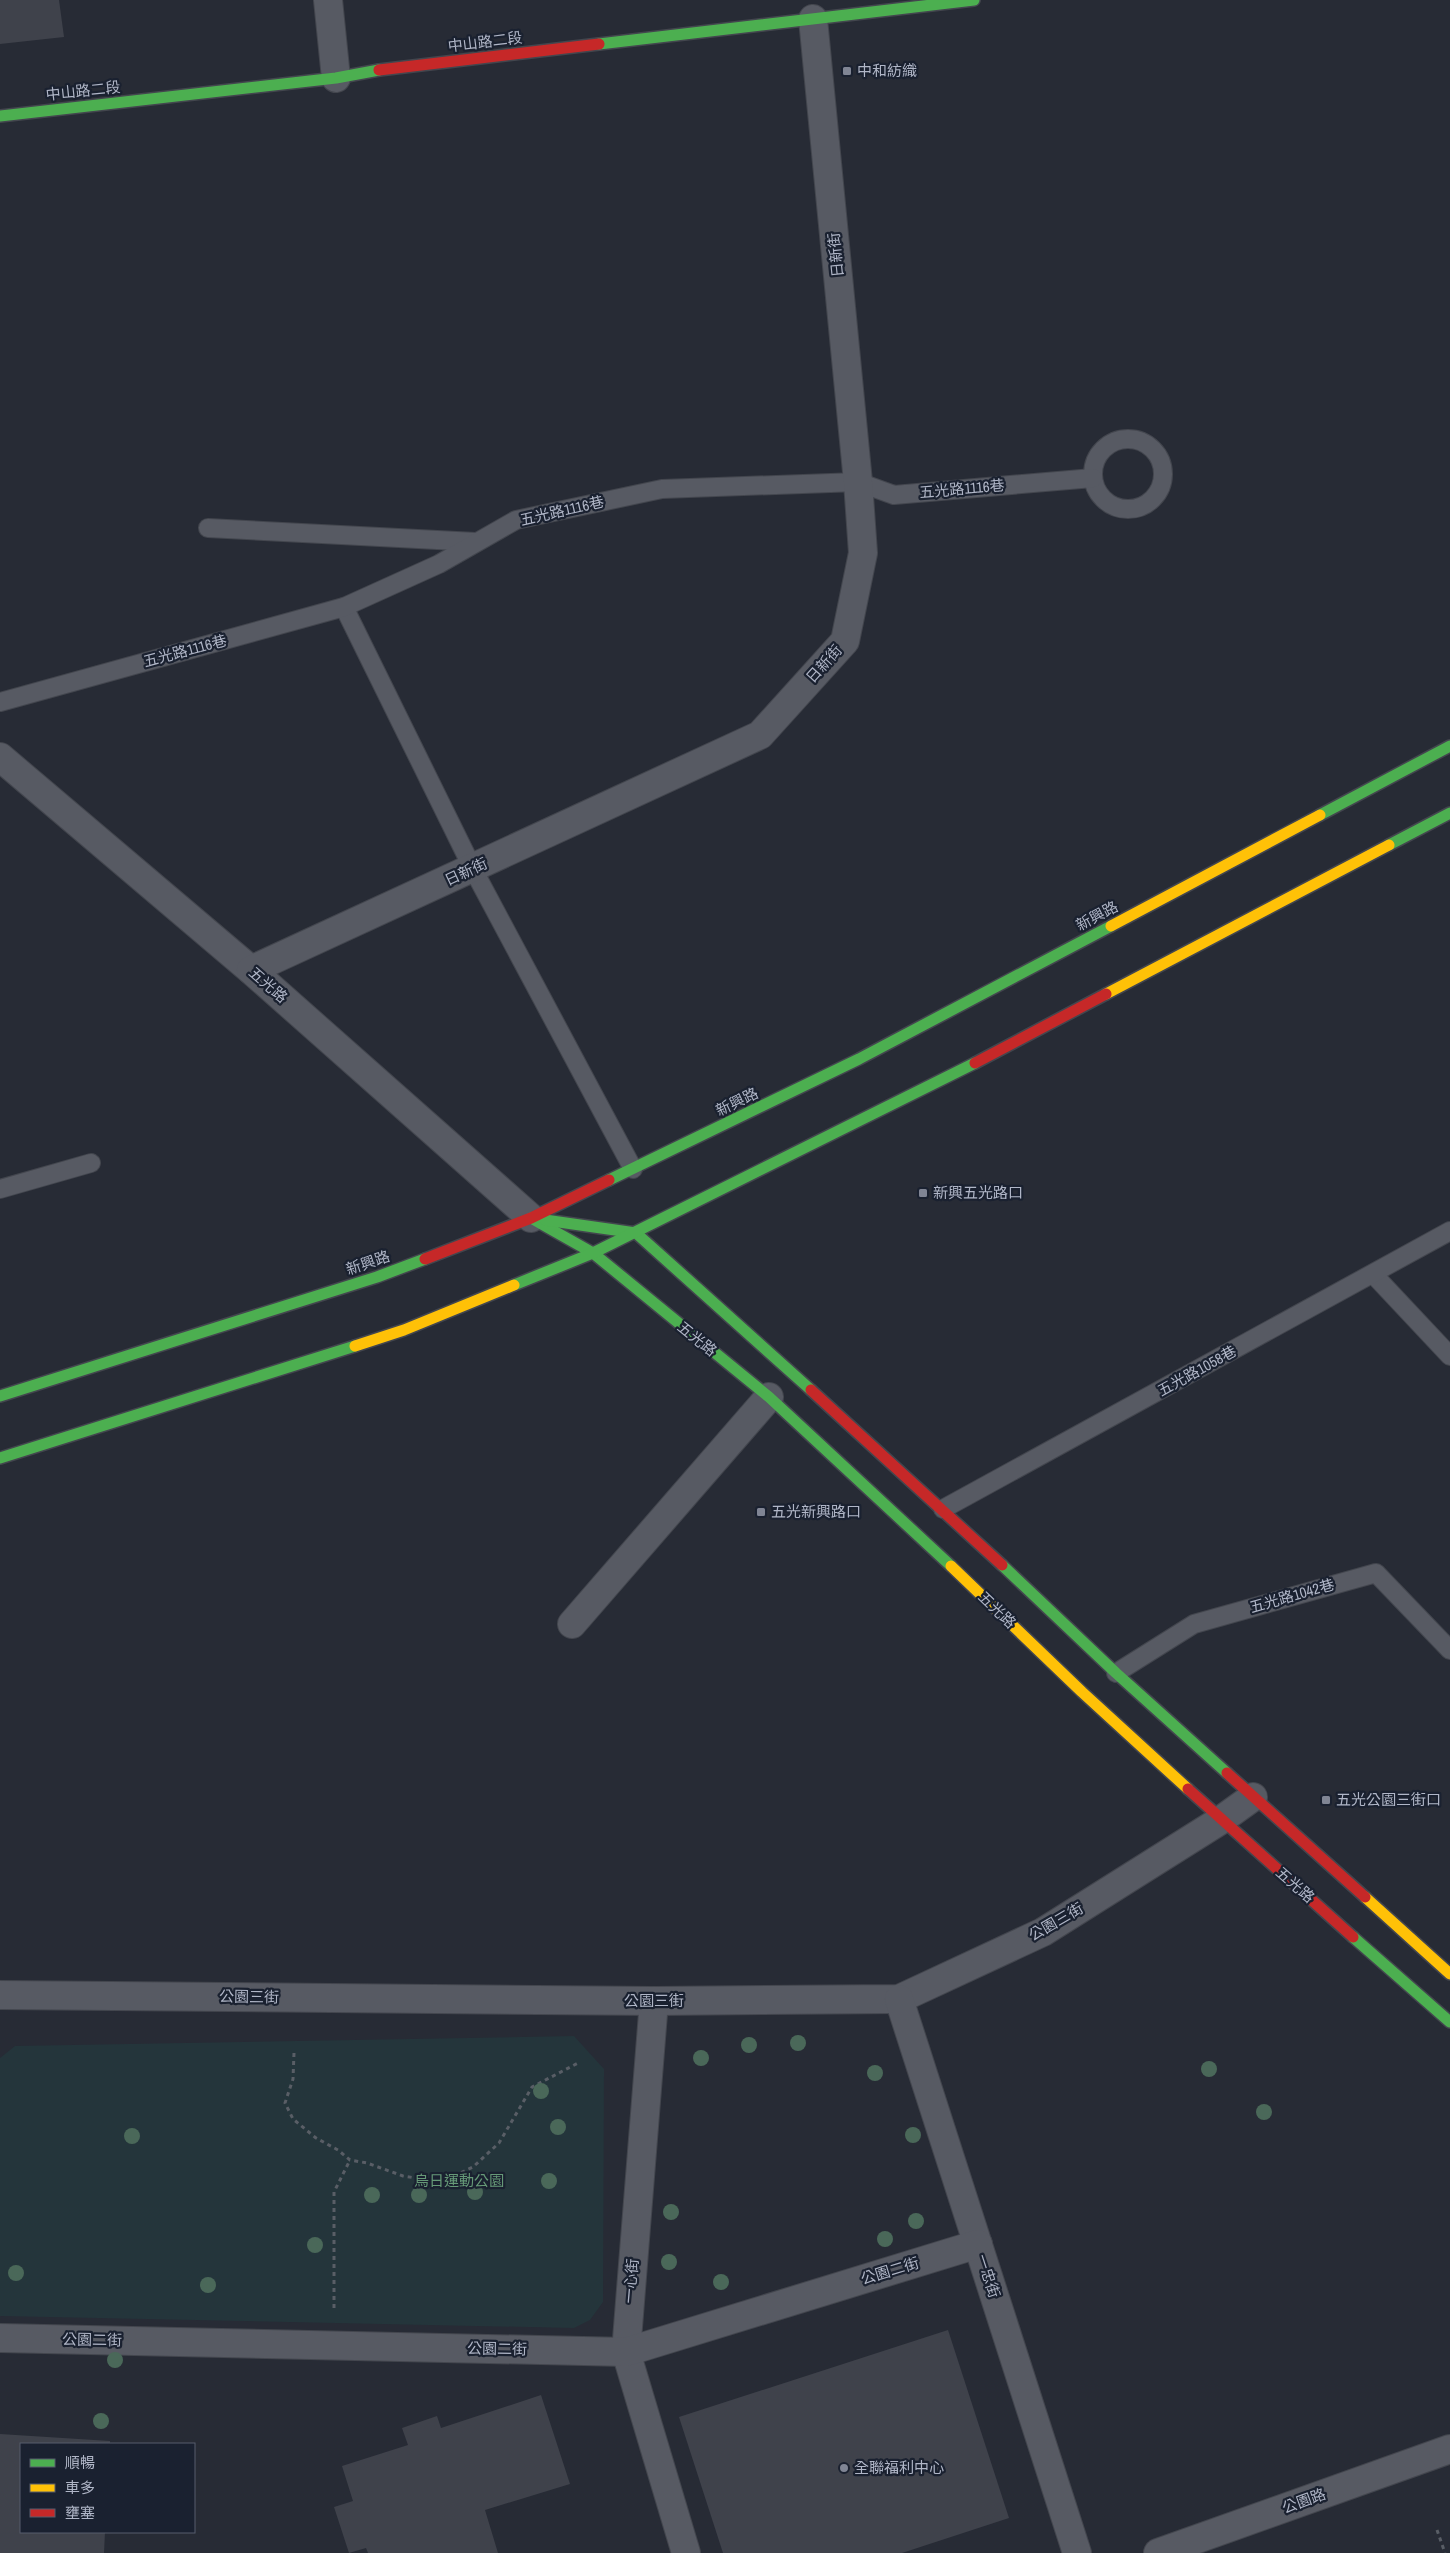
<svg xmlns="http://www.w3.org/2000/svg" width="1450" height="2553" viewBox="0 0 1450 2553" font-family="'Archivo Narrow','Noto Sans TC',sans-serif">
	<rect width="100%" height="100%" fill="#272b35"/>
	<polygon fill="#24353b" points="574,2036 604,2069 603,2302 590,2320 574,2328 0,2316 0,2058 15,2046"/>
	<g fill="#3f424b">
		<polygon points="0,0 59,0 64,37 0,44"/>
		<polygon points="948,2330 1009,2518 902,2553 723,2553 679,2417"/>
		<polygon points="541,2395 570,2484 485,2510 498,2553 368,2553 366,2548 349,2553 334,2507 353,2501 342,2466 408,2445 402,2428 437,2416 441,2428"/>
		<polygon points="0,2434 110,2441 110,2444 21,2444 21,2532 105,2532 104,2553 0,2553"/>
	</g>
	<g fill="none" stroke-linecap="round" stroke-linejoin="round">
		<defs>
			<g id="lane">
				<circle cx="1128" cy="474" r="35"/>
				<polyline points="208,528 476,542"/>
				<polyline points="344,607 473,869 633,1169"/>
				<polyline points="0,702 344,607 439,564 516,520 662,489 858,482 894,495 1093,478"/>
				<polyline points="0,1189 91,1163"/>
				<polyline points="1373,1274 1450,1356"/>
				<polyline points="943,1509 1450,1231"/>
				<polyline points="1116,1673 1194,1624 1376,1573 1450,1650"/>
			</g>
			<g id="street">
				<polyline points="328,0 336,78"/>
				<polyline points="0,757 251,970 531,1218"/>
				<polyline points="251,970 760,735 845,641 863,553 858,482 813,19"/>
				<polyline points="572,1624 769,1397"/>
				<polyline points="0,1995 654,2001 899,1999 1043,1932 1221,1820 1253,1797"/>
				<polyline points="899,1999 1077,2553"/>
				<polyline points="654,2001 626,2352 686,2553"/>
				<polyline points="0,2338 626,2352 978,2244"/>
				<polyline points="1158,2553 1450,2449"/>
			</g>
			<g id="fast">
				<polyline points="599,44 974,0"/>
				<polyline points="0,116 336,78 379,70"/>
				<polyline points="1320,815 1450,746"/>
				<polyline points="1389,845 1450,813"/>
				<polyline points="609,1180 859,1059 1111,926"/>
				<polyline points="531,1218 593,1253 769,1397 951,1566"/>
				<polyline points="545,1220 636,1233 811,1390"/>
				<polyline points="514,1285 593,1253 975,1063"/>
				<polyline points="0,1396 377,1277 425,1259"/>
				<polyline points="0,1458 355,1346"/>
				<polyline points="1002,1565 1116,1673 1227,1773"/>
				<polyline points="1353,1937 1450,2022"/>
			</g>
			<g id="slow">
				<polyline points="1111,926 1320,815"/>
				<polyline points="1106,994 1389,845"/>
				<polyline points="355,1346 404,1330 514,1285"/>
				<polyline points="951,1566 1082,1692 1188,1789"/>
				<polyline points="1365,1897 1450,1974"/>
			</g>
			<g id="jam">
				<polyline points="379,70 599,44"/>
				<polyline points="975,1063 1106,994"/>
				<polyline points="425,1259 531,1218 609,1180"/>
				<polyline points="811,1390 1002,1565"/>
				<polyline points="1227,1773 1365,1897"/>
				<polyline points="1188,1789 1353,1937"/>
			</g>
		</defs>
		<use href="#lane" stroke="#43464e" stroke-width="20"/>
		<use href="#street" stroke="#43464e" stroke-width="30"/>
		<use href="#fast" stroke="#43464e" stroke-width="14"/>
		<use href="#slow" stroke="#43464e" stroke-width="14"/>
		<use href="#jam" stroke="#43464e" stroke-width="14"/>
		<g stroke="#595e66" stroke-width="3" stroke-dasharray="4 4" stroke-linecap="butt">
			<polyline points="294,2053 293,2079 285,2103 293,2119 316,2138 338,2150 350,2160 367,2163 403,2176 441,2182 473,2167 499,2143 532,2087 580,2062"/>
			<polyline points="334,2308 334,2192 350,2160"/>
			<polyline points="1437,2530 1445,2553"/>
		</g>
		<use href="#lane" stroke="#575a63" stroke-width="18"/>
		<use href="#street" stroke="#575a63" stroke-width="28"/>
		<use href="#fast" stroke="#4caf50" stroke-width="11"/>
		<use href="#slow" stroke="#ffc107" stroke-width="11"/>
		<use href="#jam" stroke="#c62828" stroke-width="11"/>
	</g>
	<g fill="#4a6859">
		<circle cx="798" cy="2043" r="8"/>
		<circle cx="749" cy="2045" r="8"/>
		<circle cx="701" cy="2058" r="8"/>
		<circle cx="1209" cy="2069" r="8"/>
		<circle cx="875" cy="2073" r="8"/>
		<circle cx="541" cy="2091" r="8"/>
		<circle cx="1264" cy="2112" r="8"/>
		<circle cx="558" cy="2127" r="8"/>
		<circle cx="913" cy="2135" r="8"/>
		<circle cx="132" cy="2136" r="8"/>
		<circle cx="549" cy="2181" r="8"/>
		<circle cx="475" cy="2192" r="8"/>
		<circle cx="372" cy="2195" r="8"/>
		<circle cx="419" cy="2195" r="8"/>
		<circle cx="671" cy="2212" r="8"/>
		<circle cx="916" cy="2221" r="8"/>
		<circle cx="885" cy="2239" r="8"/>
		<circle cx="315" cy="2245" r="8"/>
		<circle cx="669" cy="2262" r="8"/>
		<circle cx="16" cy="2273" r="8"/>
		<circle cx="721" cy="2282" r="8"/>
		<circle cx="208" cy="2285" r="8"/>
		<circle cx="115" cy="2360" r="8"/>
		<circle cx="101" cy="2421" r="8"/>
	</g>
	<g fill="#808594" stroke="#1a2130" stroke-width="2">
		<rect x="842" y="66" width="10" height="10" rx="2.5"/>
		<rect x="918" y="1188" width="10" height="10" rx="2.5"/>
		<rect x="756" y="1507" width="10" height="10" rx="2.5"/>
		<rect x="1321" y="1795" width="10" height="10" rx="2.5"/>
		<circle cx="844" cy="2468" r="5"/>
	</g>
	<g text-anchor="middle" stroke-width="4.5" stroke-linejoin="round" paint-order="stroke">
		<g font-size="15" fill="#b0b6c7" stroke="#1a2130">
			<text transform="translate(485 42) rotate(-7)" y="5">中山路二段</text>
			<text transform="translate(83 91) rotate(-6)" y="5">中山路二段</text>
			<text transform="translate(836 255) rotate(-96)" y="5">日新街</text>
			<text transform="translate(962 489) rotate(-5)" y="5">五光路1116巷</text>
			<text transform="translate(562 511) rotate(-13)" y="5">五光路1116巷</text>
			<text transform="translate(185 651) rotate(-15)" y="5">五光路1116巷</text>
			<text transform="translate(824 664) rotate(-48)" y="5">日新街</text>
			<text transform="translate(466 872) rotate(-25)" y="5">日新街</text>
			<text transform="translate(1097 916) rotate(-28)" y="5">新興路</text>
			<text transform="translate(268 985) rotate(41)" y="5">五光路</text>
			<text transform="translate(737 1102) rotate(-26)" y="5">新興路</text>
			<text transform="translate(368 1263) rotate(-19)" y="5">新興路</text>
			<text transform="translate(697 1339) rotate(39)" y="5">五光路</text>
			<text transform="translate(1197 1371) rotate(-29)" y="5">五光路1058巷</text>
			<text transform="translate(1292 1596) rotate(-16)" y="5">五光路1042巷</text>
			<text transform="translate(997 1610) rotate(44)" y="5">五光路</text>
			<text transform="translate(1295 1885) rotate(41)" y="5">五光路</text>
			<text transform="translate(1056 1922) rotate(-30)" y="5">公園三街</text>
			<text transform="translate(249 1997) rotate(1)" y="5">公園三街</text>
			<text x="654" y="2006">公園三街</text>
			<text transform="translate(890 2271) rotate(-17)" y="5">公園二街</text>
			<text transform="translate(988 2276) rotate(72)" y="5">一忠街</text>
			<text transform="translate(631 2281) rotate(-85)" y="5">一心街</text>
			<text transform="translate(92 2340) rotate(1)" y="5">公園二街</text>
			<text transform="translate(497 2349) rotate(1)" y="5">公園二街</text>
			<text transform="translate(1304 2501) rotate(-20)" y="5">公園路</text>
		</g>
		<g font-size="15" fill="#b0b6c7" stroke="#1a2130" text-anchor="start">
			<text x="857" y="76">中和紡織</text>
			<text x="933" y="1198">新興五光路口</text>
			<text x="771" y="1517">五光新興路口</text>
			<text x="1336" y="1805">五光公園三街口</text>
			<text x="854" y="2473">全聯福利中心</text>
		</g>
		<g font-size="15" fill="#697" stroke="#1a2130">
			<text x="459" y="2186">烏日運動公園</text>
		</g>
	</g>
	<rect x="20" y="2443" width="175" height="90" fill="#1a2130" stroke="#565d6c"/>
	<rect x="30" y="2459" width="25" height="8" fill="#4caf50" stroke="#565d6c"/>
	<text x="65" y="2468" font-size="15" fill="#b0b6c7">順暢</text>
	<rect x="30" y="2484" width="25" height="8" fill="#ffc107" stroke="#565d6c"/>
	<text x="65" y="2493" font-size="15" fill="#b0b6c7">車多</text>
	<rect x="30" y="2509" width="25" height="8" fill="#c62828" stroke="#565d6c"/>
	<text x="65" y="2518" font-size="15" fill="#b0b6c7">壅塞</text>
</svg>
